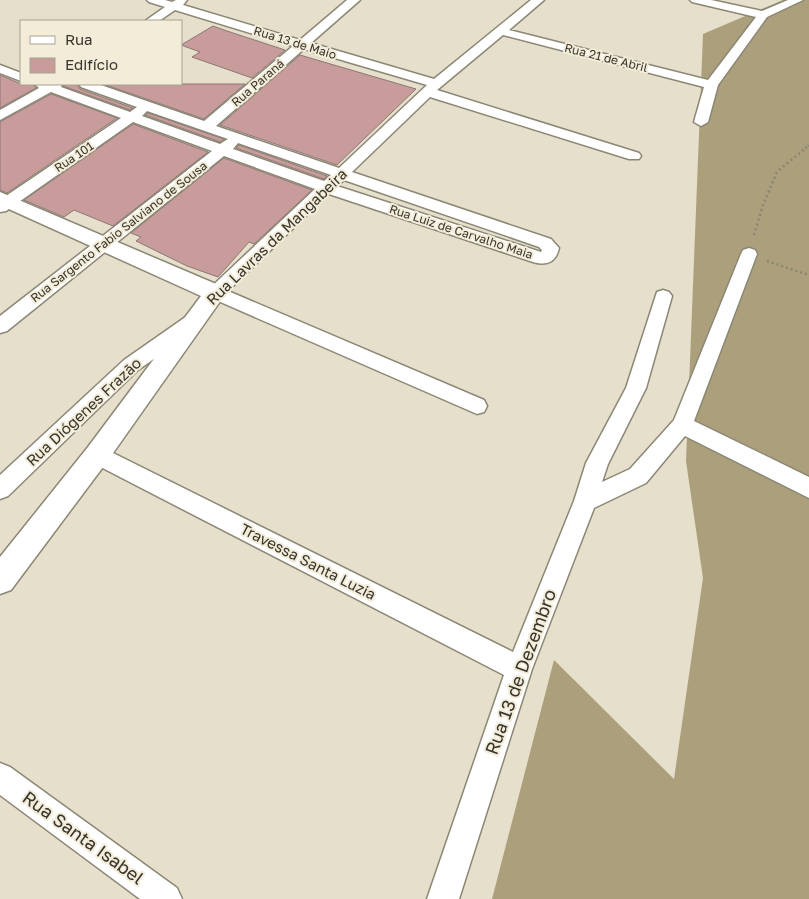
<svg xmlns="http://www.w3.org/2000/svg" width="809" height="899" viewBox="0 0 809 899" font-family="'Golos Text',sans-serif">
	<rect width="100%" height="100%" fill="#e5dfcb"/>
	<polygon fill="#aba07b" points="783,0 809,0 809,899 492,899 554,660 674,779 703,578 686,461 703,34"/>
	<g fill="#c89c9b" stroke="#8d7776">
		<polygon points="213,26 227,31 285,50 252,78 192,57 200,52 181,45"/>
		<polygon points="300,55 310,58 416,89 337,165 220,125"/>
		<polygon points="0,75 21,84 33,84 36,88 0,108"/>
		<polygon points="64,84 77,84 80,89 133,108 130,110 63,86"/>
		<polygon points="103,84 245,84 204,119"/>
		<polygon points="51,94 117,118 7,193 0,190 0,122"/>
		<polygon points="148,113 224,139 220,142 145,115"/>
		<polygon points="133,124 208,152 113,226 74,210 64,217 24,200"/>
		<polygon points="239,145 327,176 324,179 236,148"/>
		<polygon points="224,158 312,190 254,244 249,242 218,277 187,266 136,241 141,237 131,233"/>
	</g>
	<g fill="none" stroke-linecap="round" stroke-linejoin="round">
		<defs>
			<g id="minor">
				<path d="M147,0H165L172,2L176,0H187L183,5L300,40L347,0H360L311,43L434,79L531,0H544L509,30L708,80L756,17L692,2L690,0H711L762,11L788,0H803L767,17L718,85L708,122L701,126L694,122L704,87L503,35L437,90L639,153L641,156L639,159H629L430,97L352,172L551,239L559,248C556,262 547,266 533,262L329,194L228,291L484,400L487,406L484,412L477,414L209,297L206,293L209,289L315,189L224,156L7,331L0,333V316L212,151L133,122L6,211L0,212V200L121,118L51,92L0,120V110L39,88L35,84H62L61,87L130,112L137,107L81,87L79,84H98L204,121L293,46L175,10L159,21H145L165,7L149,2ZM304,49L427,85L339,168L216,126ZM147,111L228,139L220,144L142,116ZM238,143L331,175L324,181L233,149ZM344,180L539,247L542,250L541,252L337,186Z"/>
				<polygon points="0,65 21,73 21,81 0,73"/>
				<polygon points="749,248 755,250 757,254 694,421 809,477 809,498 685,436 646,483 594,508 532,669 459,899 427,899 504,675 89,461 86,455 89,449 97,446 105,449 513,652 574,501 586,463 626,388 657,292 663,290 669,292 672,296 646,388 608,464 602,482 630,469 674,420 741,254 743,250"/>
				<polygon points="194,314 201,316 203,321 201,326 138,370 8,496 0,499 0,475 124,360 187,316"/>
				<polygon points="0,763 10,767 177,888 182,899 140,899 0,795"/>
			</g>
			<polygon id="tertiary" points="0,192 223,287 226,293 106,463 11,590 0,594 0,557 88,447 201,296 0,205"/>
		</defs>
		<use href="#minor" stroke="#8c8775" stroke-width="3"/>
		<use href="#tertiary" stroke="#8c8775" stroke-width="3"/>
		<polyline stroke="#898578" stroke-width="2" stroke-dasharray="1 2.5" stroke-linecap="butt" points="805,148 809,145"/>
		<g stroke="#898578" stroke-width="2.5" stroke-dasharray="2 3" stroke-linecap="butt">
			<polyline points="754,235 763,205 777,172 807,147"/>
			<polyline points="767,261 809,275"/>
		</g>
		<use href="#minor" fill="#fff" fill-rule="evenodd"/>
		<use href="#tertiary" fill="#fff" fill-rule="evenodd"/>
	</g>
	<g text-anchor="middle" stroke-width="4" stroke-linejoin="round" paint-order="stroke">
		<g font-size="12" fill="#36342c" stroke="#f2ecd8">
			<text transform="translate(295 43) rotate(17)" y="4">Rua 13 de Maio</text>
			<text transform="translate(606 58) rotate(14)" y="4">Rua 21 de Abril</text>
			<text transform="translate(258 83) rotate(-41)" y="4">Rua Paraná</text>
			<text transform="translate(74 157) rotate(-34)" y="4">Rua 101</text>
			<text transform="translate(119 232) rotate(-38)" y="4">Rua Sargento Fabio Salviano de Sousa</text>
			<text transform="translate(461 232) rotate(18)" y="4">Rua Luiz de Carvalho Maia</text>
		</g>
		<g font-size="15" fill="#36342c" stroke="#f2ecd8">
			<text transform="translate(277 237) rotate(-44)" y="5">Rua Lavras da Mangabeira</text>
			<text transform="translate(84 412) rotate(-43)" y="5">Rua Diógenes Frazão</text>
			<text transform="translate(308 562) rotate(27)" y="5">Travessa Santa Luzia</text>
		</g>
		<g font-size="18" fill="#36342c" stroke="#f2ecd8">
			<text transform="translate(521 672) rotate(-70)" y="6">Rua 13 de Dezembro</text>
			<text transform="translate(83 838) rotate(36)" y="6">Rua Santa Isabel</text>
		</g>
	</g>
	<rect x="20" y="20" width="162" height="65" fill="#f2ecd8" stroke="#a7a293"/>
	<rect x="30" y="36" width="25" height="8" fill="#ffffff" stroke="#a7a293"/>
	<text x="65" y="45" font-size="15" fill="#36342c">Rua</text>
	<rect x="30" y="58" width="25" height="15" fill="#c89c9b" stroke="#a7a293"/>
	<text x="65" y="70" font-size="15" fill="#36342c">Edifício</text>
</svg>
